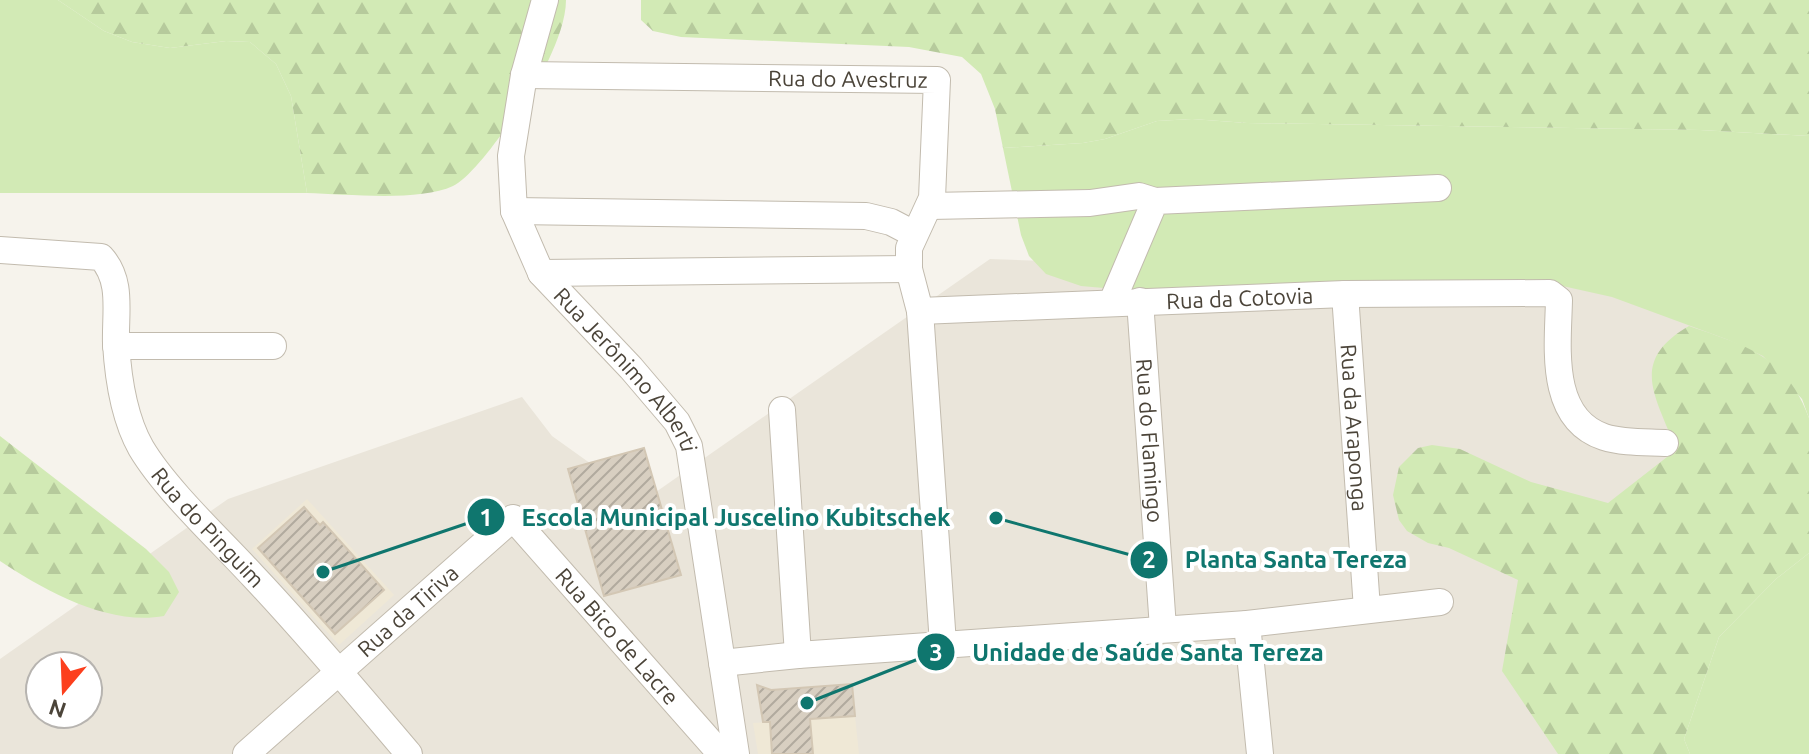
<svg xmlns="http://www.w3.org/2000/svg" width="1809" height="754" viewBox="0 0 1809 754" font-family="Ubuntu,sans-serif">
	<defs>
		<pattern id="forest-firs" width="22" height="20" patternUnits="userSpaceOnUse" patternTransform="scale(2)"><rect width="22" height="20" fill="#d2eab5"/><path d="M5 1l3.5 6h-7zM16 11l3.5 6h-7z" fill="#b6ca9c"/></pattern>
		<pattern id="building-hatch" width="6" height="6" patternUnits="userSpaceOnUse" patternTransform="scale(2)"><rect width="6" height="6" fill="#d8cfc1"/><path d="M-1 1l2-2M0 6l6-6M5 7l2-2" fill="none" stroke="#b1aa9e"/></pattern>
	</defs>
	<rect width="100%" height="100%" fill="#f6f3ec"/>
	<path fill="#eae5da" fill-rule="evenodd" d="M990,259L1663,283L1790,340L1594,754H0V659L228,499L522,397L552,436L643,501ZM40,666H88V714H40Z"/>
	<g fill="#efe8d6">
		<polygon points="307,499 394,595 339,645 252,549"/>
		<polygon points="855,716 859,754 758,754 753,723"/>
	</g>
	<g fill="#d2eab5">
		<polygon points="0,0 58,0 104,31 132,42 170,48 226,41 250,42 276,64 291,96 307,193 0,193"/>
		<polygon points="1192,119 1247,123 1700,130 1809,136 1809,418 1802,399 1763,356 1726,339 1612,297 1549,283 1172,294 1081,286 1046,274 1029,256 1021,235 1003,148 1083,143 1105,139 1157,121"/>
		<polygon points="1809,553 1809,754 1690,754 1684,739 1719,637 1776,579"/>
	</g>
	<g fill="url(#forest-firs)">
		<path d="M58,0H566C566,19 557,42 549,59C535,87 480,173 453,186C419,202 346,194 307,193L291,96L276,64L250,42L226,41L170,48L132,42L104,31Z"/>
		<polygon points="641,0 1809,0 1809,136 1700,130 1247,123 1192,119 1157,121 1105,139 1083,143 1003,148 995,109 981,74 962,57 909,47 681,37 653,31 641,20"/>
		<path d="M1689,326C1747,346 1786,356 1809,418V553L1776,579L1719,637L1684,739L1690,754H1558L1502,671L1518,580L1449,548L1428,543L1407,531L1399,520L1393,495L1399,467L1418,448L1432,445L1460,449L1531,482L1608,503L1676,450C1657,397 1627,362 1689,326Z"/>
		<path d="M0,436L146,549L169,572L179,592L164,616C108,626 45,591 0,561Z"/>
	</g>
	<g fill="url(#building-hatch)" stroke="#d3c7b4" stroke-width="2">
		<polygon points="644,448 681,575 604,596 568,469"/>
		<polygon points="304,507 320,525 323,522 384,590 335,634 258,548"/>
		<polygon points="852,684 855,716 810,719 813,754 772,754 770,722 763,722 757,685 771,690"/>
	</g>
	<g fill="none" stroke-linecap="round" stroke-linejoin="round">
		<defs>
			<g id="minor">
				<path id="s1" d="M545,0L524,75L511,156L514,211L541,273L631,368L677,422L689,446L736,754"/>
				<path id="s2" d="M524,75L937,80L932,198L909,248V269L920,311L943,644"/>
				<polyline points="930,206 1090,203 1139,196 1155,201"/>
				<polyline points="514,211 866,216 891,222 914,234"/>
				<path id="s3" d="M0,250L101,257C123,281 115,312 116,343C118,378 124,418 141,448C166,490 219,539 253,576C307,633 358,694 409,754"/>
				<polyline points="541,273 909,269"/>
				<path id="s4" d="M1345,294L1367,609"/>
				<path id="s5" d="M1140,301L1163,628"/>
				<polyline points="1112,302 1155,201 1438,188"/>
				<path id="s6" d="M920,311L1345,294L1550,293L1559,300C1558,346 1548,418 1604,437C1623,443 1646,442 1665,443"/>
				<polyline points="116,346 273,346"/>
				<polyline points="782,410 798,655"/>
				<polyline points="1247,624 1260,754"/>
				<polyline points="722,663 798,655 1247,624 1440,602"/>
				<path id="s7" d="M246,754L513,518L721,754"/>
			</g>
		</defs>
		<use href="#minor" stroke="#c2bbae" stroke-width="28"/>
		<use href="#minor" stroke="#fff" stroke-width="26"/>
	</g>
	<g text-anchor="middle" stroke-width="8" stroke-linejoin="round" paint-order="stroke">
		<g font-size="22" fill="#4b4439" stroke="#fff">
			<text dy="8" stroke="none"><textPath href="#s2" startOffset="324">Rua do Avestruz</textPath></text>
			<text dy="8" stroke="none"><textPath href="#s6" startOffset="320">Rua da Cotovia</textPath></text>
			<text dy="8" stroke="none"><textPath href="#s1" startOffset="412">Rua Jerônimo Alberti</textPath></text>
			<text dy="8" stroke="none"><textPath href="#s4" startOffset="134">Rua da Araponga</textPath></text>
			<text dy="8" stroke="none"><textPath href="#s5" startOffset="140">Rua do Flamingo</textPath></text>
			<text dy="8" stroke="none"><textPath href="#s3" startOffset="404">Rua do Pinguim</textPath></text>
			<text dy="8" stroke="none"><textPath href="#s7" startOffset="216">Rua da Tiriva</textPath></text>
			<text dy="8" stroke="none"><textPath href="#s7" startOffset="514">Rua Bico de Lacre</textPath></text>
		</g>
	</g>
	<path fill="none" stroke="#0f766e" stroke-width="3" d="M323 572L486 517M996 518L1149 560M807 703L936 652"/>
	<g fill="#0f766e" stroke="#fff" stroke-width="3">
		<circle cx="323" cy="572" r="8"/>
		<circle cx="996" cy="518" r="8"/>
		<circle cx="807" cy="703" r="8"/>
		<circle cx="486" cy="517" r="20"/>
		<circle cx="1149" cy="560" r="20"/>
		<circle cx="936" cy="652" r="20"/>
	</g>
	<g font-size="24" text-anchor="middle" font-weight="bold" fill="#fff">
		<text x="486" y="526">1</text>
		<text x="1149" y="568">2</text>
		<text x="936" y="661">3</text>
	</g>
	<g font-size="24" text-anchor="middle" font-weight="bold" fill="#0f766e" stroke="#fff" stroke-width="8" stroke-linejoin="round" paint-order="stroke">
		<text x="736" y="526">Escola Municipal Juscelino Kubitschek</text>
		<text x="1296" y="568">Planta Santa Tereza</text>
		<text x="1148" y="661">Unidade de Saúde Santa Tereza</text>
	</g>
	<g transform="translate(64 690) rotate(199)"><circle r="38" fill="#ffffff" stroke="#b7b4b0" stroke-width="2"/>
	<path d="M0-6L14 30L0 20L-14 30Z" fill="#fc3f1d"/>
	<text y="-12" font-size="22" font-weight="bold" text-anchor="middle" fill="#4b4439">N</text>
	</g>
</svg>
